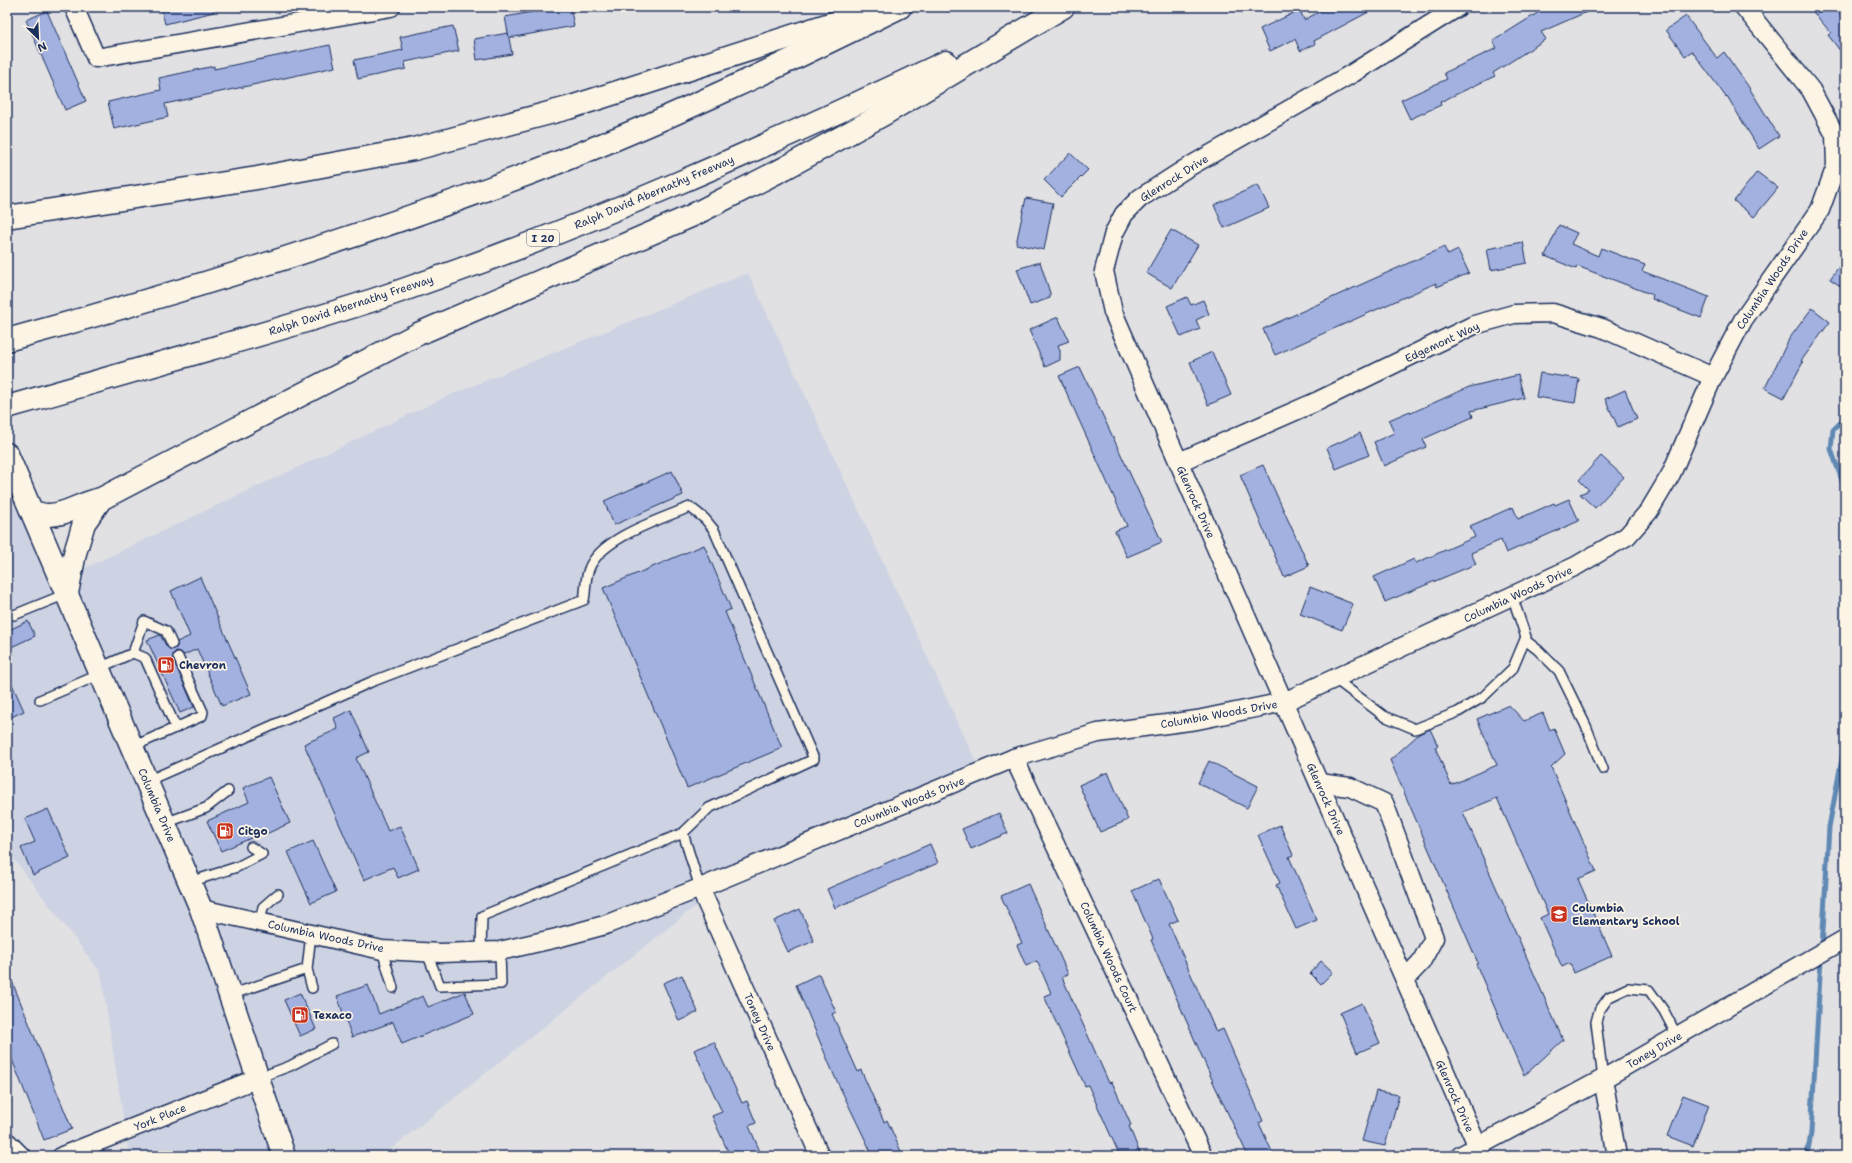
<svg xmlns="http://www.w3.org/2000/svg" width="1852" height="1163" viewBox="0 0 1852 1163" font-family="'Shantell Sans',sans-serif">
	<rect width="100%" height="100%" fill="#e1e1e4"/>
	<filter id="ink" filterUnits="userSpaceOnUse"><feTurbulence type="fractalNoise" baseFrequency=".025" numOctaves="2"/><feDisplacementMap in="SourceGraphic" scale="8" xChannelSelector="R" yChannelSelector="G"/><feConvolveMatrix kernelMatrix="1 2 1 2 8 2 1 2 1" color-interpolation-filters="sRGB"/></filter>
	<g filter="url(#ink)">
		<polygon fill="#ced3e3" points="748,273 982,774 707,897 382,1156 129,1156 101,973 7,850 7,509 37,499 72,574 448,396"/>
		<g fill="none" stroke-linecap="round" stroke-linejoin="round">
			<g stroke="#5f88b3" stroke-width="5">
				<polyline points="1845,418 1833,430 1831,449 1845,489"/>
				<polyline points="1822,948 1829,827 1845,743"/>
				<polyline points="1807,1156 1811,1133 1821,958"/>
			</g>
		</g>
		<g fill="#a2b1e0" stroke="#1b2f5e">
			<polygon points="161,7 213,7 214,12 165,24"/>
			<polygon points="559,7 570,7 574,26 509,38 505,17"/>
			<polygon points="1328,7 1378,7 1314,41 1315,44 1300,51 1295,39 1270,51 1260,29 1300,10 1304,20"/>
			<polygon points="1547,7 1598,7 1541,32 1546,39 1493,73 1495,76 1440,102 1441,105 1410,119 1401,100 1447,79 1444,73 1497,48 1493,41"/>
			<polygon points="1809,7 1834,7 1845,20 1845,57 1828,35 1831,33"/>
			<polygon points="47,11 86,101 65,110 26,20"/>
			<polygon points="1686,16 1717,58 1724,52 1748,86 1779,136 1759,149 1727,96 1726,97 1692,51 1685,56 1666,30"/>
			<polygon points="453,26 459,51 405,62 406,69 358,79 354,60 403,50 400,37"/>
			<polygon points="508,33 512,54 477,60 474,39"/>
			<polygon points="330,45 335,67 165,104 168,117 114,129 108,102 161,90 159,78 214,66 214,69"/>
			<polygon points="1070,153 1088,170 1061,197 1044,180"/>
			<polygon points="1757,172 1778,188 1754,217 1734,201"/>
			<polygon points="1258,185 1269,208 1224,228 1214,205"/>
			<polygon points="1026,198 1053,203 1044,250 1016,244"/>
			<polygon points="1559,225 1577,233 1571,244 1598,256 1601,248 1645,265 1642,271 1709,297 1701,318 1652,299 1653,295 1577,266 1576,269 1545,256"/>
			<polygon points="1171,230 1198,245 1172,288 1146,273"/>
			<polygon points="1523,242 1527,263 1491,270 1487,249"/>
			<polygon points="1444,247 1448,255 1458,250 1469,273 1437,287 1436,283 1275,355 1263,329"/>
			<polygon points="1845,258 1845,289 1830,279"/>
			<polygon points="1040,262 1050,293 1050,298 1030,305 1017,269"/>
			<polygon points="1187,297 1191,305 1203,300 1209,314 1196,320 1200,329 1181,337 1167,306"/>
			<polygon points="1812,308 1830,322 1801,361 1803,362 1784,398 1765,388 1789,339"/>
			<polygon points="1058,317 1069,341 1058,345 1060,351 1060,360 1045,367 1029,330"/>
			<polygon points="1212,352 1231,395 1208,405 1190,362"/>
			<polygon points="1080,367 1162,542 1127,557 1115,531 1127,526 1059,376"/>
			<polygon points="1540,373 1579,379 1575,403 1536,397"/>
			<polygon points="1518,375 1524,398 1471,411 1473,417 1423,439 1426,447 1384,466 1374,442 1394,433 1389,420 1410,411 1411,413 1469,387"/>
			<polygon points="1625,390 1637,419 1618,427 1605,399"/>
			<polygon points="1360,433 1369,455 1336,469 1327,448"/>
			<polygon points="1601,456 1624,477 1595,508 1580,494 1589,490 1579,480"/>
			<polygon points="1263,465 1309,566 1284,577 1240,475"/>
			<polygon points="672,471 683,495 614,525 604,501"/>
			<polygon points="1569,499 1579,521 1506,553 1501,540 1471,553 1476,564 1385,602 1374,577 1414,559 1416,563 1475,537 1470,526 1513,507 1518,519 1554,503 1555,505"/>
			<polygon points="704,545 731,609 725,612 782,748 687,788 603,588"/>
			<polygon points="200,577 251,694 222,706 197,649 184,655 181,652 176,651 173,654 173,659 194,707 180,713 147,640 160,635 167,647 172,650 177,647 177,642 190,636 171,591"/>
			<polygon points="1310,587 1353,604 1342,630 1300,614"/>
			<polygon points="28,621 35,636 7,649 7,631"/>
			<polygon points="7,673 24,711 7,719"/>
			<polygon points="1509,705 1524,721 1543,713 1550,730 1554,728 1565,754 1551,767 1596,871 1578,879 1612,956 1574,973 1570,963 1562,967 1540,918 1548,914 1497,798 1463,812 1563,1040 1524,1076 1476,964 1478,963 1390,760 1419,734 1430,729 1438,746 1435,747 1451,785 1497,765 1477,719"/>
			<polygon points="351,710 369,752 356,758 388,831 400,826 419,869 398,878 393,867 364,880 304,744 338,729 334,718"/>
			<polygon points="1209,761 1258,786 1247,808 1198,783"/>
			<polygon points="1108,772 1128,820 1100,832 1079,785"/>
			<polygon points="269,777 290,823 264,835 263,833 221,851 207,821 249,802 243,788"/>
			<polygon points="48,809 70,858 33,875 21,848 35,842 25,819"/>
			<polygon points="999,813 1008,833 971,849 962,829"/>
			<polygon points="1280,825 1293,855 1289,857 1317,920 1296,929 1276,885 1280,883 1258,835"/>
			<polygon points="313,841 336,892 311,903 288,852"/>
			<polygon points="930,844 938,863 835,908 827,889"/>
			<polygon points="1159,879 1178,920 1169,924 1216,1032 1223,1029 1263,1121 1259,1123 1274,1156 1248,1156 1214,1084 1151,940 1153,939 1132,891"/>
			<polygon points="1028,884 1068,974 1062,977 1109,1083 1112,1082 1131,1125 1129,1126 1141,1156 1120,1156 1088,1085 1085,1086 1044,996 1051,993 1037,961 1026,966 1017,945 1022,943 1001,896"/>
			<polygon points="800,909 814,941 788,952 774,921"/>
			<polygon points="1321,961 1333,972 1321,984 1310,973"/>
			<polygon points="7,969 72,1129 44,1140 7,1047"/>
			<polygon points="819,974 836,1012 832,1014 858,1072 861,1070 884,1122 887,1120 903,1156 873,1156 834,1075 796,985"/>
			<polygon points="682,975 698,1012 679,1021 663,983"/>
			<polygon points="368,985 379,1014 423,996 428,1007 465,992 474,1014 402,1044 393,1022 352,1037 337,996"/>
			<polygon points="300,993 316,1029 300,1036 284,1000"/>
			<polygon points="1362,1003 1380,1043 1357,1053 1340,1013"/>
			<polygon points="714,1042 742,1103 747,1101 756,1123 749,1126 762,1156 730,1156 712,1116 722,1112 694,1050"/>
			<polygon points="1376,1091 1399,1095 1385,1146 1362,1141"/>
			<polygon points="1683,1095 1709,1105 1693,1146 1667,1136"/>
		</g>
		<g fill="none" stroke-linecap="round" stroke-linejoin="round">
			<defs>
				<g id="lane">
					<polyline points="14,615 66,594"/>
					<polyline points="1525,640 1538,650 1559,671 1586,726 1603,769"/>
					<polyline points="133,653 145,658 176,728"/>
					<polyline points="99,668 133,653 144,621 166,631 172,644"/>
					<polyline points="1335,679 1384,716 1415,729 1458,712 1483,697 1513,668 1526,637 1512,596"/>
					<polyline points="40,700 101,674"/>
					<polyline points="132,747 202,716 203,712 178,657"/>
					<path d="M147,781L371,682L584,600C586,591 585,578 589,569C600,538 661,519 690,507L705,519L714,530L814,759L709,808L683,833L482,916L481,951"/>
					<polyline points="165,823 206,808 228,791"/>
					<polyline points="683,833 700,888"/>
					<polyline points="190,882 237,867 262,854 251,847"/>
					<polyline points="260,922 263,907 278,894"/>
					<polyline points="311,934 307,969 312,988"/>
					<polyline points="382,950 393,988"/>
					<polyline points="427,953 440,986 501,984 500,951"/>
					<polyline points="230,995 307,969"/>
					<polyline points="258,1078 290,1066 332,1044"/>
					<polyline points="1603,1079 1596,1022 1599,1011 1609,997 1628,988 1649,990 1664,1011 1677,1036"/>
				</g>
				<g id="street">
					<polyline points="74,7 96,58 391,7"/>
					<polyline points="1458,7 1353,73 1185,169 1140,198 1124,214 1114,233 1104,271 1113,312 1478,1147"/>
					<polyline points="1179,462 1318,401 1474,325 1514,314 1553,313 1602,328 1713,377"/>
					<polyline points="1014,758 1203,1156"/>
					<polyline points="1319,783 1350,787 1384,803 1434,938 1421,962 1405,979"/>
					<polyline points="700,888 820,1156"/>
					<polyline points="201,909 382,950 441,953 500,951 557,938 605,925 700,888 1014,758 1098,733 1197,720 1284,702 1576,566 1627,536 1649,511 1671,474 1713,377 1743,320 1820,210 1836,166 1835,135 1811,90 1744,7"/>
					<polyline points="1603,1079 1617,1156"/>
					<polyline points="7,1142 21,1156"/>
					<polyline points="62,1156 258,1078"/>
					<polyline points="1460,1156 1603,1079 1845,939"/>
				</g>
				<polyline id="secondary" points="7,454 201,909 284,1156"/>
				<g id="highway">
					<polyline points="7,217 257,178 414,149 568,108 858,15"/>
					<path d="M7,340C194,289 379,232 559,162C676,116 788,62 900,7"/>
					<path d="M7,407C75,388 143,368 210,349C275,330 340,312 403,290C589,226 769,145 946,62"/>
					<path d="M32,512C37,513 42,515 47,515C66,516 82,502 101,499"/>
					<polyline points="67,593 75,553 84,523 101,499 418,334 691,216 785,168 884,114 1063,7"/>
				</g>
			</defs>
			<use href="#lane" stroke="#1b2f5e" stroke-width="12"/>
			<use href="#street" stroke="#1b2f5e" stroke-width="21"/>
			<use href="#secondary" stroke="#1b2f5e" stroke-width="25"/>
			<use href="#highway" stroke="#1b2f5e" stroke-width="25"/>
			<use href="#lane" stroke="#fcf5e5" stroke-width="9"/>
			<use href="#street" stroke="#fcf5e5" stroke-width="18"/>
			<use href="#secondary" stroke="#fcf5e5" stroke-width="22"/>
			<use href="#highway" stroke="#fcf5e5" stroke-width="22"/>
		</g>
	</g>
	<defs>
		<symbol id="fuel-square" viewBox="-11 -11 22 22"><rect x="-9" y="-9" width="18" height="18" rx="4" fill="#c8321e" stroke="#fcf5e5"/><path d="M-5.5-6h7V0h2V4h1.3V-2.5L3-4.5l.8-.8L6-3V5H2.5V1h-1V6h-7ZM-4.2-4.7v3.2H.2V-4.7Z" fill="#fff"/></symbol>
		<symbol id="school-square" viewBox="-11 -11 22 22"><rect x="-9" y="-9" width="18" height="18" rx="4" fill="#c8321e" stroke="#fcf5e5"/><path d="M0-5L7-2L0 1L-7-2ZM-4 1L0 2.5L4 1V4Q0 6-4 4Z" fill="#fff"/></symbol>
	</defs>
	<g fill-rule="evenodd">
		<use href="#fuel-square" x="156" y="655" width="20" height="20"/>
		<use href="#fuel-square" x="215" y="821" width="20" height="20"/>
		<use href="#school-square" x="1549" y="904" width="20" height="20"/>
		<use href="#fuel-square" x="290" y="1005" width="20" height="20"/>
	</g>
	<g text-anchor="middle" stroke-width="3.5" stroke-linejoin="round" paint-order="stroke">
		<rect fill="#fcf5e5" stroke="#5e6a86" stroke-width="1" x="527" y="230" width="32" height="16" rx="3"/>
		<g font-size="10" font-weight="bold" fill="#1b2f5e">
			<text x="543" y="242">I 20</text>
		</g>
		<g font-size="11" fill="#1b2f5e" stroke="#fcf5e5">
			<text transform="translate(1174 178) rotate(-32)" y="4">Glenrock Drive</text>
			<text transform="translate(654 192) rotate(-23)" y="4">Ralph David Abernathy Freeway</text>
			<text transform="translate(1772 279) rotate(-56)" y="4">Columbia Woods Drive</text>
			<text transform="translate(351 305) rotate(-18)" y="4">Ralph David Abernathy Freeway</text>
			<text transform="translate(1442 342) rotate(-25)" y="4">Edgemont Way</text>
			<text transform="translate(1196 502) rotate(66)" y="4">Glenrock Drive</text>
			<text transform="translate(1518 594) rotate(-25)" y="4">Columbia Woods Drive</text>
			<text transform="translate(1219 714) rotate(-10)" y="4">Columbia Woods Drive</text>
			<text transform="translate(1326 799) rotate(66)" y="4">Glenrock Drive</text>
			<text transform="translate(909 802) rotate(-22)" y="4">Columbia Woods Drive</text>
			<text transform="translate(157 805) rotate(67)" y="4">Columbia Drive</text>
			<text transform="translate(326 936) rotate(12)" y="4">Columbia Woods Drive</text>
			<text transform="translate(1109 957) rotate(65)" y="4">Columbia Woods Court</text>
			<text transform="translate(760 1022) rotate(66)" y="4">Toney Drive</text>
			<text transform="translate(1654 1050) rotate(-30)" y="4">Toney Drive</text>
			<text transform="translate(1455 1096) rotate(66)" y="4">Glenrock Drive</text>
			<text transform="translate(160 1117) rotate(-22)" y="4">York Place</text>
		</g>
		<g font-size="11" font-weight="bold" fill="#1b2f5e" stroke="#fcf5e5" text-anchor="start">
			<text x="179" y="669">Chevron</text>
			<text x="238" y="835">Citgo</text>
			<text x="1572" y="912">Columbia<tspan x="1572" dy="13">Elementary School</tspan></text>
			<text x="313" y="1019">Texaco</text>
		</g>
	</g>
	<rect width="1852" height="1163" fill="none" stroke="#fcf5e5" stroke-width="24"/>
	<rect x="12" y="12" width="1828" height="1139" fill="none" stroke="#1b2f5e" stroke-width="1.5" filter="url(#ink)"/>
	<g transform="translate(38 38) rotate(156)" stroke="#fcf5e5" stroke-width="3" paint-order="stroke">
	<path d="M0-3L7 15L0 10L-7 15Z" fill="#1b2f5e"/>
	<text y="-6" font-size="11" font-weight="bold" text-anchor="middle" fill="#1b2f5e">N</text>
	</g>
</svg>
